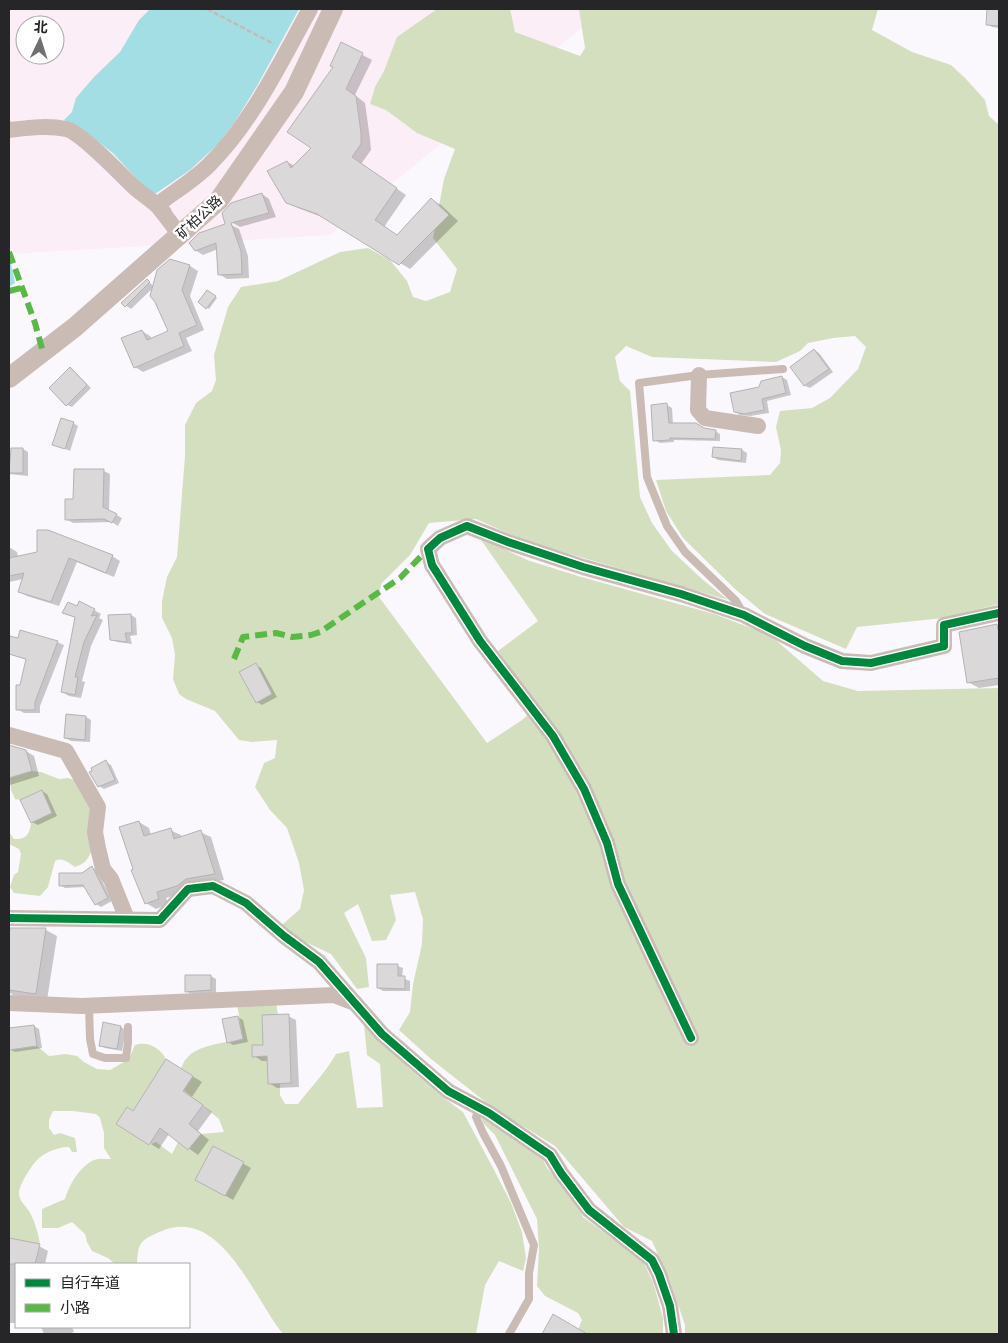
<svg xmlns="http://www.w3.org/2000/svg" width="1008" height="1343" viewBox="0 0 1008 1343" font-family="Karla,'Noto Sans SC',sans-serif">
	<rect width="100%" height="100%" fill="#faf8fc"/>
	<path fill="#fceef6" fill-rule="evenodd" d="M9,9H604L330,235L9,254ZM25,25H55V55H25Z"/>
	<g fill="#d4dfc0">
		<polygon points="437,9 510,9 515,32 580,56 585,48 579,9 878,9 872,30 912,52 951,65 966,79 985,100 989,116 999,125 999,604 944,618 857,627 846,649 765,614 735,589 683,538 666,511 656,480 770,475 780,463 781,450 776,427 780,411 812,408 830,398 858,369 866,347 855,336 833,338 808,343 800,351 776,362 652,357 626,346 615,357 620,381 630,391 640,497 652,523 672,551 702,579 728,600 525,541 476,519 429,523 410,555 381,584 379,597 487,743 522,720 537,707 498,651 538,621 479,537 527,560 578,576 714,614 770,635 823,681 858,691 999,688 999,1334 685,1334 685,1325 670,1281 652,1241 624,1227 555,1146 492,1107 431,1059 399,1030 410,1012 413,984 422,944 423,919 415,892 390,895 396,920 386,940 372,941 358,904 344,913 366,958 369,987 357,989 331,954 301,940 282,925 300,909 304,890 299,863 287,828 270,810 255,787 264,763 275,758 277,740 252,742 239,740 215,711 186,699 179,694 173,679 175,655 172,638 162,618 162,601 167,577 177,557 185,456 185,425 196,403 212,391 216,380 214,355 228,307 241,287 278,281 340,252 368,248 390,260 407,281 413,297 426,301 450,292 457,269 433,238 444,179 455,149 417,133 386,110 370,104 375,87 384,71 397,37"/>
		<path d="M32,771L41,772L59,779L68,778L77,781L90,790L91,852C87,861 84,864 75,867C67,862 63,857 55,861L48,887L40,896L14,893L10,887L14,875L18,872L21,854L19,849L9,844V832L14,839C26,840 30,834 31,823L52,813L42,790L20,800L15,799L11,790L10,778Z"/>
		<path d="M276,1003L278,1015L263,1045L252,1046V1057L267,1056L268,1084L280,1083V1095L285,1104H298C311,1087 326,1072 336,1054L349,1051L357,1108L383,1107L380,1064L367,1055L364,1024L411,1070L444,1098L463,1112L493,1168L511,1203L522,1232L526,1258L523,1271L499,1261L485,1285L476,1334H283C254,1299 221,1206 162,1231C141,1240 138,1241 137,1264H115L108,1258L92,1251L87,1242L85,1234L72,1222L58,1228H42V1209L65,1199C69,1185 80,1166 94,1160C99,1158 106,1159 111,1159L104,1148V1133L100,1118L96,1114L73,1111H53L49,1120V1128L54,1135L60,1133L75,1138L77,1152H72L69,1147C60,1146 43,1153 37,1160C31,1166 18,1187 19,1194C20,1202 25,1205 29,1211C35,1222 38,1232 40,1244L9,1238V1050L37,1046L49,1056L66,1054L77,1056L84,1062L97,1069L110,1070L129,1059L135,1045C148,1041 160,1048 166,1059L133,1111L127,1107L116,1124L149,1145L156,1142L172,1154L178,1142L188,1150L201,1134L224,1132L219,1119L184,1090L193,1076L181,1068C183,1065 184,1060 187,1058C198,1044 227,1043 243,1039L237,1004Z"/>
		<polygon points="481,1116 543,1159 547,1168 577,1203 583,1217 643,1261 653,1282 663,1318 663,1334 576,1334 582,1320 578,1313 545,1296 537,1286 539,1249 537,1219 495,1135 483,1123"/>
	</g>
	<g fill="#a2dee4">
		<polygon points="150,9 299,9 257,86 236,120 218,144 190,170 152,196 114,154 90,135 64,120 72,112 76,98 94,77 120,52 139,20"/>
		<polygon points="9,254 15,283 9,287"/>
	</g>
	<g fill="#0003">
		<polygon points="988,9 999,9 999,28 992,27 987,24"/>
		<polygon points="342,44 372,60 355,95 365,103 370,139 371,150 361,164 406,195 384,227 398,236 431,199 441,205 458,221 410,269 327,219 298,208 287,202 287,162 295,166 313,148"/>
		<polygon points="262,194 269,199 276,217 240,227 231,222 231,225 239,229 248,256 249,278 227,279 219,274 218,249 203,255 195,250"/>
		<polygon points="190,266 198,271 190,296 204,330 186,338 192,351 143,372 135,367 142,331 150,336 152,339 169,331 154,287 131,309 122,303 147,281 154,286"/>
		<polygon points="207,291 217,298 209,309 199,302"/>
		<polygon points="814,350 819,353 833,372 810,388 805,386 791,367"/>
		<polygon points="70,369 75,372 91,388 72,407 67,405"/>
		<polygon points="782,377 787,380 791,395 767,401 769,413 750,416 740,415 735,411 760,388"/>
		<polygon points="667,405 672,408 673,424 715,431 720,434 720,441 674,440 674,442 660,443 655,440"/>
		<polygon points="73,423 78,426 70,451 54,444"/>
		<polygon points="12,449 23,449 28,452 28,476 9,474 9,464 12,464"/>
		<polygon points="742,450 747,453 746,463 718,460 713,457"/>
		<polygon points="104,471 110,474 109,511 122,518 118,526 112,522 73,523 66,519"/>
		<polygon points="9,547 17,552 18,557 112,556 120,561 114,577 77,562 59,606 27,596 19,591 23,579 9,582"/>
		<polygon points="77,607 94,610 101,614 99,618 103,620 91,646 82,681 85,682 81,698 69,696 62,692 76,618 64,613"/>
		<polygon points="131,615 136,618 137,635 130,636 132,644 117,642 112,639 110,616"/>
		<polygon points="997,625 999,627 999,685 979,688 968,682"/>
		<polygon points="11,638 57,642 64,645 40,706 40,713 24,713 17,709 27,660 9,654"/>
		<polygon points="256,665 261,668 277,697 262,705 257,702"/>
		<polygon points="67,715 86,717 91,720 90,742 71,741 65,738"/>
		<polygon points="9,746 26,751 34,756 39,776 10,785 9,784"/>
		<polygon points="106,762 111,765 119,783 104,789 99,786"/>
		<polygon points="42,791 47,794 57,816 38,825 32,822"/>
		<polygon points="139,822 149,828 151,835 170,830 181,835 181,838 200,832 211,837 224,880 197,884 188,891 166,898 169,904 156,909 146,903 134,870"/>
		<polygon points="92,868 97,870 112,901 101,907 96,904 86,887 65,888 60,885"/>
		<polygon points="11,929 46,930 57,936 47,1000 13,995 9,992 9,946"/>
		<polygon points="397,966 403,968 402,978 410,981 410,991 383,991 378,988"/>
		<polygon points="211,976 216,979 216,993 191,994 186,991"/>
		<polygon points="288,1016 296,1020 299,1087 277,1088 269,1083 268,1061 262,1061 254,1056 265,1046"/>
		<polygon points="238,1017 243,1020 248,1042 233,1045 228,1042"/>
		<polygon points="104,1024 121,1027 126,1030 122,1051 105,1048 100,1045"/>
		<polygon points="34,1026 39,1029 42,1048 15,1052 9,1049 9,1029"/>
		<polygon points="176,1066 202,1082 192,1097 212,1112 198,1131 209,1140 198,1155 169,1134 159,1149 118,1124 134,1112"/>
		<polygon points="214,1147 251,1168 233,1200 196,1179"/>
		<polygon points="9,1239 39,1246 48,1251 45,1264 16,1264 16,1323 9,1323"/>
		<polygon points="41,1327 72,1327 74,1332 69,1334 44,1334"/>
	</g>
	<g fill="#dad8d9" stroke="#b5b2b4">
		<polygon points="987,9 999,9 999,26 986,25"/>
		<polygon points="341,42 363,53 346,89 356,96 361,133 361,144 352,157 397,188 375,220 397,235 431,198 449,215 399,265 317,214 286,203 267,171 287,161 291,168 311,148 287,132 333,67 330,66"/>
		<polygon points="262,193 269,213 231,223 241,251 242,274 218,275 216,243 195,251 189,243 199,233 225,224 222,213 231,203"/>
		<polygon points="170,259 190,265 182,290 197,325 179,333 184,346 134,368 121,338 142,330 147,340 168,331 155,302 150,296 157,270"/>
		<polygon points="147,279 150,282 125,307 121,303"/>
		<polygon points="207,290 216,296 206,309 198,302"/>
		<polygon points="814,349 829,369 804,386 790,367"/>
		<polygon points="70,367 87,385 66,406 49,388"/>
		<polygon points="782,376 786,393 762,399 764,410 744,414 734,412 730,393 759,387 761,381"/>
		<polygon points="667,403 669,423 696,423 704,428 716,430 715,439 670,438 670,440 653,441 651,405"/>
		<polygon points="61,418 74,422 65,449 52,445"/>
		<polygon points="713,447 742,449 741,461 712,457"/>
		<polygon points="11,448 23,448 23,473 9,473"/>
		<polygon points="74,469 104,469 103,507 117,514 112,523 104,519 65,520 65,499 73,499"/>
		<polygon points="37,530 48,530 113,555 106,573 69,558 51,602 18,592 24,573 9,576 9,558 37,552"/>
		<polygon points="79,601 95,609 91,616 97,615 84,642 75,677 78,677 75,695 61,692 75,617 62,613 68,602 77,606"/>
		<polygon points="131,614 132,633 125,633 127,642 110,640 108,615"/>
		<polygon points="997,624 999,634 999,678 967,683 959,632"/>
		<polygon points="20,630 58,641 35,702 35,710 16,710 16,685 20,685 26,659 9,654 9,642 10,636 18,638"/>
		<polygon points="256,663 272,694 256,703 239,672"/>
		<polygon points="66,714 86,716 85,740 64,738"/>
		<polygon points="9,745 26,750 32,771 9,778"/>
		<polygon points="106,760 115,780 98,787 89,772 92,771 91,768"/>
		<polygon points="42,790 52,813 31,823 20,800"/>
		<polygon points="139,821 144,836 171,828 174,839 201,830 215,874 186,879 177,886 157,892 159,899 145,904 131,870 133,869 119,827"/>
		<polygon points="92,866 108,898 95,905 83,885 59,886 59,873 82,873"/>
		<polygon points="10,928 46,928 36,994 9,990 9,938"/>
		<polygon points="377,964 398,964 398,976 405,976 405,989 377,988"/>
		<polygon points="185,975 211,975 211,990 185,992"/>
		<polygon points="289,1014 291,1083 268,1084 267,1056 252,1057 252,1045 263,1045 262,1015"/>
		<polygon points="238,1016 243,1039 227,1043 222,1019"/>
		<polygon points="103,1022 121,1026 117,1049 99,1046"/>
		<polygon points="34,1025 37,1046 9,1050 9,1028"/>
		<polygon points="166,1059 193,1076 183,1091 203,1105 189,1124 201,1134 188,1150 160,1128 149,1145 116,1124 127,1107 133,1111"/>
		<polygon points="213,1146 244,1162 225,1196 195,1180"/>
		<polygon points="9,1238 40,1244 35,1264 9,1264"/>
		<polygon points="553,1314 587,1334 542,1334"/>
	</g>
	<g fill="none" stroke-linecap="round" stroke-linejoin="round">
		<polyline stroke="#c4bab8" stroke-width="2.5" stroke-dasharray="5 2.5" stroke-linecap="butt" points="207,9 274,44"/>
		<g stroke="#cabbb5" stroke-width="8">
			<polyline points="743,613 736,601 685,552 667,526 647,477 639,383 699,375 783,369"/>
			<polyline points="89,1006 90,1039 93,1054 105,1058 126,1058 128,1042 128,1027"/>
			<polyline points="479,1108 476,1117 483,1133 501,1166 534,1245 529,1273 529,1299 509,1334"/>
		</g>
		<g stroke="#cabbb5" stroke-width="16">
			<path d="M9,130C27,128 47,125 66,129C81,132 121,175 135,188C145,197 156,202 164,213"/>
			<path d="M180,235L157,205C174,192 194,180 209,165C253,121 280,63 310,9"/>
			<polyline points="699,375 698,410 705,418 758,426"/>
			<polyline points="9,735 66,751 98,807 95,832 98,848 103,869 111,879 127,919"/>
			<polyline points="9,918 160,920 188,889 213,886 246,903 284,936 319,962 382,1034 448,1091 489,1113 550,1155 561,1173 589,1210 652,1260 659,1274 670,1306 674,1334"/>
			<polyline points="9,1003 82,1006 334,995 355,1003"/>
			<polyline points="691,1038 618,884 607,843 584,789 553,736 480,641 432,565 428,549 440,538 467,526 508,542 583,567 681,594 744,615 805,646 842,661 871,663 944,646 944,625 999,613"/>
		</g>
		<polyline stroke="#cabbb5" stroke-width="20" points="9,378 75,327 219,200 294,92 333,9"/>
		<g stroke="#58b947" stroke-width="6" stroke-dasharray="12 6" stroke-linecap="butt">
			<polyline points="9,252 35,323 43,352"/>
			<polyline points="9,291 21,288"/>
			<polyline points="234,659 243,637 276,633 292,637 311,635 320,632 400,578 428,549"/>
		</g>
		<defs>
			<g id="cycleway">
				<polyline points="9,918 160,920 188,889 213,886 246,903 284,936 319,962 382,1034 448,1091 489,1113 550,1155 561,1173 589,1210 652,1260 659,1274 670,1306 674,1334"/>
				<polyline points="691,1038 618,884 607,843 584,789 553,736 480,641 432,565 428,549 440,538 467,526 508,542 583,567 681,594 744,615 805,646 842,661 871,663 944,646 944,625 999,613"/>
			</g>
		</defs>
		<use href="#cycleway" stroke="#fff" stroke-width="11"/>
		<use href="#cycleway" stroke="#00873e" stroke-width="8"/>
	</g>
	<g text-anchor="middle" stroke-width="5" stroke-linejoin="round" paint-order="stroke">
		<g font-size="14" fill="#262528" stroke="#fff">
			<text transform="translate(199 217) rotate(-43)" y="5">矿柏公路</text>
		</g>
	</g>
	<rect width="1008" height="1343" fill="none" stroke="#262528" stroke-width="20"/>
	<rect x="15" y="1263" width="175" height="65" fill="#ffffff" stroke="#a8a8a9"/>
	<rect x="25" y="1279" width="25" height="8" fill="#00873e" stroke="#a8a8a9"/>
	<text x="60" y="1288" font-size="15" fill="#262528">自行车道</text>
	<rect x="25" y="1304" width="25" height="8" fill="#58b947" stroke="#a8a8a9"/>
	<text x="60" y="1313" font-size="15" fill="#262528">小路</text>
	<g transform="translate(40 40) rotate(4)"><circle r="24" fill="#ffffff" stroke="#a8a8a9"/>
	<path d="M0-4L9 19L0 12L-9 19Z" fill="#706f72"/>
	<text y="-8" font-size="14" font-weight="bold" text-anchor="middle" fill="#262528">北</text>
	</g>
</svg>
